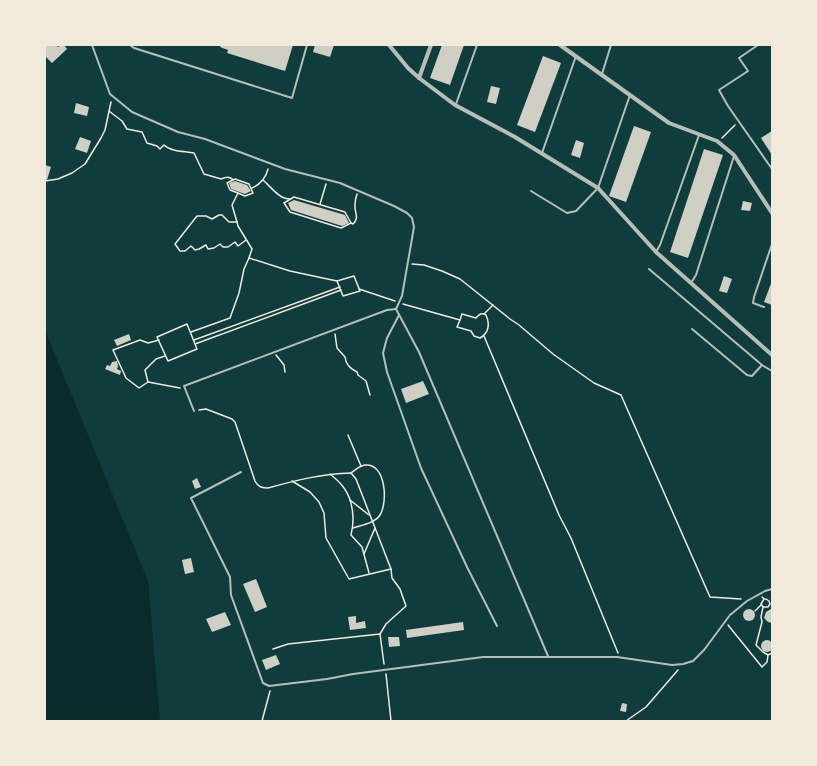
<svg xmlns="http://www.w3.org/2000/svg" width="817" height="766" viewBox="0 0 817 766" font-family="Ubuntu,sans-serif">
	<rect width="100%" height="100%" fill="#0f3d3e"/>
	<polygon fill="#0a2a2b" points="45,330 148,581 160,721 45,721"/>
	<g fill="#cfcfc3">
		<polygon points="45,45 56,45 58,47 61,45 64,45 67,49 52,63 45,56"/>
		<polygon points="221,45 293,45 285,71 227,53 228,50 220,47"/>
		<polygon points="315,45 334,45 330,57 313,52"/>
		<polygon points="442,45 464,45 450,85 430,78"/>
		<polygon points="543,56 561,63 535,132 517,125"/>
		<polygon points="491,86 500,88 496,104 487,102"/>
		<polygon points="76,103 89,107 87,116 74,113"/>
		<polygon points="634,126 651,132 626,202 609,196"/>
		<polygon points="772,131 772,155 761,138"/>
		<polygon points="80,137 91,141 87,153 75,149"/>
		<polygon points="576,140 584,143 580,158 571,155"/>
		<polygon points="704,149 723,155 688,258 670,252"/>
		<polygon points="45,165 51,167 47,180 45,179"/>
		<polygon points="235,181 247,185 251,191 245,194 231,189 229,183"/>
		<polygon points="294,200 345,215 349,223 342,226 291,210 288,203"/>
		<polygon points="743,201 752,203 750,211 741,210"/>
		<polygon points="724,276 732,279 727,293 719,291"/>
		<polygon points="772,281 772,305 764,302"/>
		<polygon points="129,334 131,340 117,346 114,340"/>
		<polygon points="117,361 118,366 117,369 121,371 120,375 105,369 107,365 110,366 112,362"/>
		<polygon points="423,381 429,394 406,403 401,389"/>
		<polygon points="197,478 201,487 195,489 192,481"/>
		<polygon points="191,558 194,572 185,574 182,560"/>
		<polygon points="256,579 267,607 255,612 243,584"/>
		<polygon points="771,609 772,609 772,623 768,622 764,618 766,612"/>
		<circle cx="749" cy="615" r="6"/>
		<polygon points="225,612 231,625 212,632 206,619"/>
		<polygon points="356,616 356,623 365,621 366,628 350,630 348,617"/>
		<polygon points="463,622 464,630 407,638 406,630"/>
		<polygon points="388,637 399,637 400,646 389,647"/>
		<circle cx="767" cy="646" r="6"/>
		<polygon points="276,655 280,664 266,670 262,660"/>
		<polygon points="622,703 627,704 626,712 620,711"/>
	</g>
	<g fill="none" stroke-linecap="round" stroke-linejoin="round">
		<g stroke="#f1e9da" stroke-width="1.5">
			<path d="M109,111L122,121L127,129L142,132L147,143L157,146L160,149L164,145C171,152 185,151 194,153L204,174L221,179C225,177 230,176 233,180"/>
			<polyline points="722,138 735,125"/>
			<path d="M263,180C271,187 279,199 290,199"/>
			<polyline points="45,181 58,179 72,173 85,164 101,138 105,130 111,102"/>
			<path d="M252,188C261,184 266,177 268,169"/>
			<polyline points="320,204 326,184"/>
			<polyline points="237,222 232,205 238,193 230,190 227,183 235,179 249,184 253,193 245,196 238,193"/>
			<path d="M351,223L345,212L294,197L284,203L290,212L341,228L351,223L353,224C360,218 354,212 355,205C355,202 356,197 357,194"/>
			<polyline points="246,240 238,246 235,242 228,247 223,247 220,244 214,248 208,249 206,245 199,249 195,250 191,246 185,251 180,251 175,244 197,216 206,216 212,219 219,215 222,215 229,222 237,222 238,226 252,249 249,258 290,271 337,281"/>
			<polyline points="412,264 424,265 442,271 460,279 510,319 519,325 553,354 594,383 621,395 710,597 741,599"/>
			<polygon points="354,276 360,291 343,296 337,281"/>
			<polyline points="359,289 395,301"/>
			<path d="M403,304L460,320L462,314L476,318C479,315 481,312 486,315C490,324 489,333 480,338L474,336L471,331L457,327L460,320"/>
			<polyline points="484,314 493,305"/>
			<polyline points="191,332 230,318 239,293 244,269 249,258"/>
			<path d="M335,334L337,348L345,357C346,365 350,368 357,372L358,375L366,381L370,395"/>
			<polyline points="484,336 559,515 571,538 618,653"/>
			<polyline points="159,340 148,343 140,340 113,350 126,378 139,388 148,382 145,370 156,359 165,356"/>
			<polyline points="194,340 340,287"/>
			<polyline points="195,344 197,349 168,361 157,337 187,324 195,344 341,290"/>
			<polyline points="276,355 284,365 285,372"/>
			<polyline points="148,382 180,388"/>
			<path d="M199,410L206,409L232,419L235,422L255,481C258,487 262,488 268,488C297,480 321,474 351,473L356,479L391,569L392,578L400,589L406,606L386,624L380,634"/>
			<polyline points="348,435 361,466"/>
			<path d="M351,473C355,470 359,466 365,465C386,463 388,502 380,515C375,523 362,525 353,528"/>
			<path d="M330,474C335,478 340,482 344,488C353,500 355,520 351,535L362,547L369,573"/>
			<polyline points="292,481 310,492 319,502 324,513 326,538 349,579 391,569"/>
			<polyline points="350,500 369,515"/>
			<polyline points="364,554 375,528"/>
			<polyline points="762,597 764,599 761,604 763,607 768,607 770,604 769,601 766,599 764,599"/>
			<polyline points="763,607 761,617 762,622 756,645 763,652 768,655 772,653"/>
			<polyline points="755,611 761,605"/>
			<polyline points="728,625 762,667 767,662 768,655"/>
			<polyline points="273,649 288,644 380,634 384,664"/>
			<polyline points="386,674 391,721"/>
			<polyline points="262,721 270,691"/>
			<polyline points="626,721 646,707 678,670"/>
		</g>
		<g stroke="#b8beb3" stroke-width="2">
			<polyline points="92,45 110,94 132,112 178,132 205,139 285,169 340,183 394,206 407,213 412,218 414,227 402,296 396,309 419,352 548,656"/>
			<polyline points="130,45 134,48 292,98 307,45"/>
			<polyline points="758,45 739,58 748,71 719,90 728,106 772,169"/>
			<polyline points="602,74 611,45"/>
			<polyline points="456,104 477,45"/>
			<polyline points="542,153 576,56"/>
			<polyline points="531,191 567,213 576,211 598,188 630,95"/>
			<polyline points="656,252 660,245 699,135"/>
			<polyline points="649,269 762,365 772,371"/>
			<polyline points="691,283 696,275 734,156"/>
			<polyline points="764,307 753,303 754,297 772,244"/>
			<polyline points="399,315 387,338 383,353 387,372 421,468 467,567 497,626"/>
			<polyline points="692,329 747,375 752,376 762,365"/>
			<polyline points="194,411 184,386 387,310 396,309"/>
			<polyline points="241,472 191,498 230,577 231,595 263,683 269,686 327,679 353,674 483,657 617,657 672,665 683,664 693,661 704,650 730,615 747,601 765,591 772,589"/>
		</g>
		<g stroke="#b8beb3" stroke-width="4">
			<polyline points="389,45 408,68 419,78 455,105 515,137 598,188 656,252 772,355"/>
			<polyline points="560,45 669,123 717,141 734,155 772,213"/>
			<polyline points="419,78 431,45"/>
		</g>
	</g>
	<rect width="817" height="766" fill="none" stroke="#f1e9da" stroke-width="92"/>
</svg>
